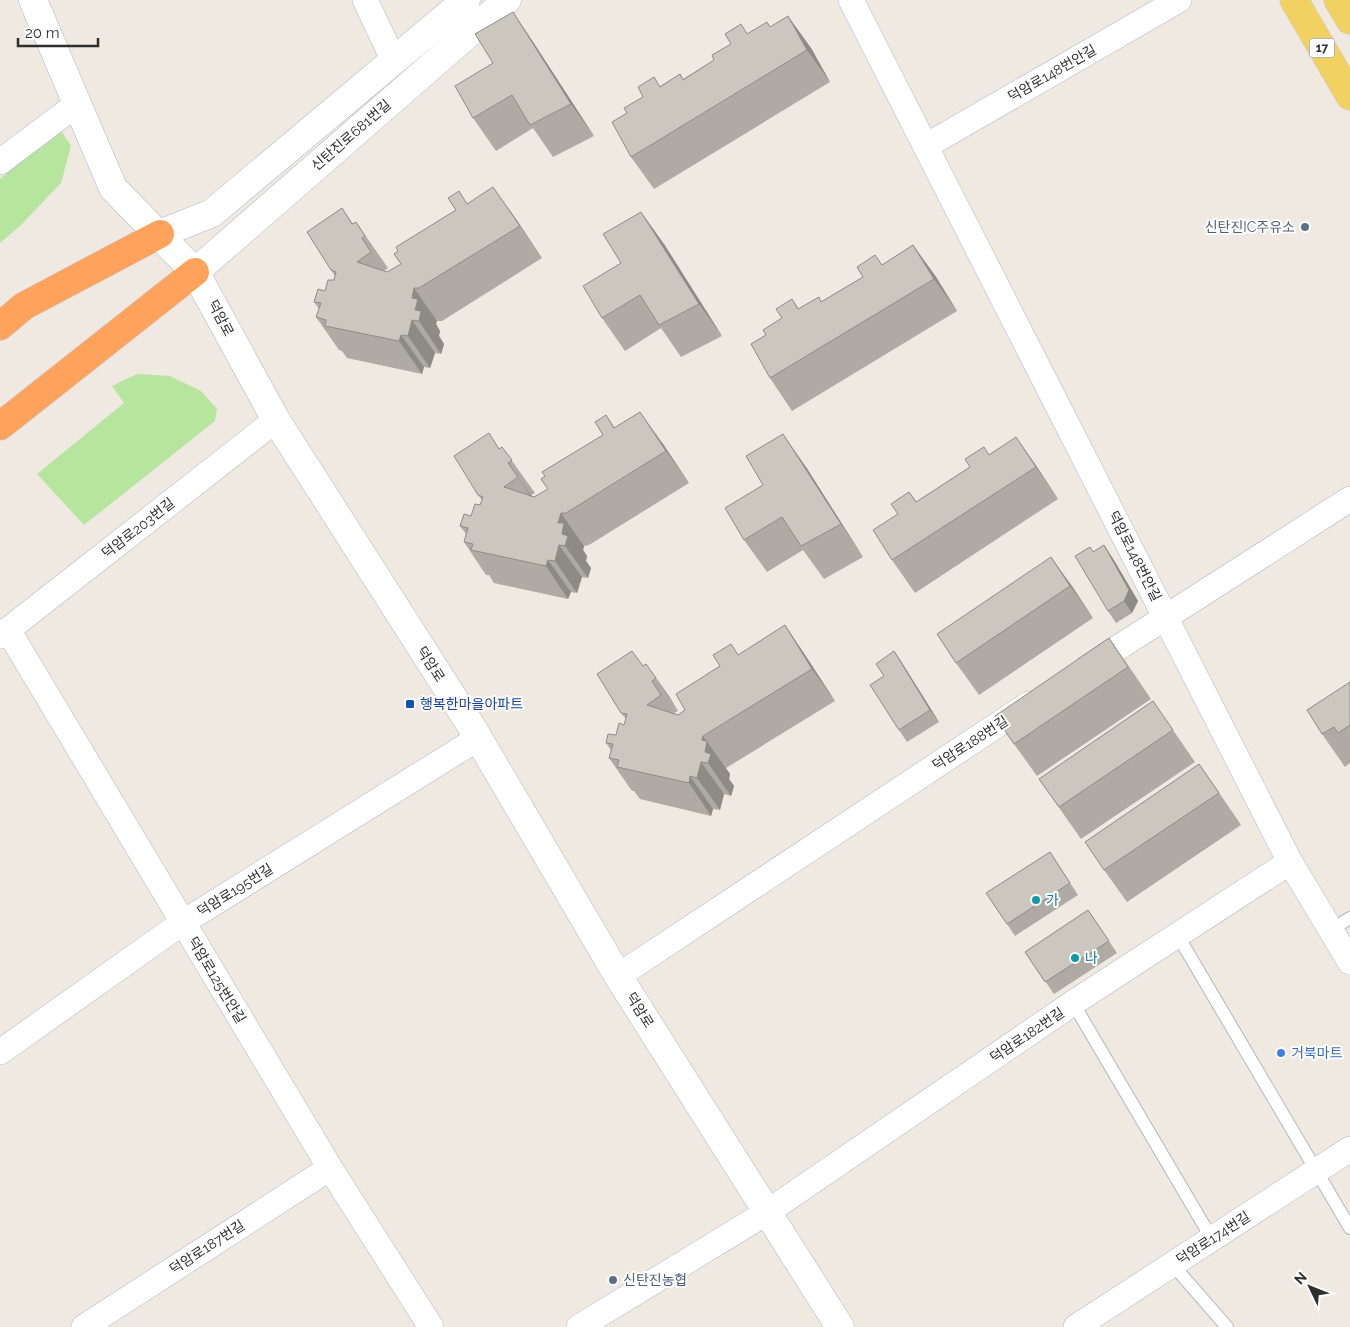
<svg xmlns="http://www.w3.org/2000/svg" width="1350" height="1327" viewBox="0 0 1350 1327" font-family="Raleway,'Noto Sans KR',sans-serif">
	<rect width="100%" height="100%" fill="#efe9e1"/>
	<g fill="#b6e59e">
		<polygon points="60,129 71,146 61,183 20,226 0,243 0,179"/>
		<polygon points="137,374 170,376 201,391 217,409 215,421 84,525 37,474 124,403 112,386"/>
	</g>
	<g fill="none" stroke-linecap="round" stroke-linejoin="round">
		<defs>
			<g id="service">
				<polyline points="1331,930 1350,918"/>
				<polyline points="1178,936 1350,1228"/>
				<polyline points="1073,1003 1212,1239"/>
				<polyline points="1172,1264 1227,1327"/>
			</g>
			<g id="minor">
				<polyline points="365,0 394,61"/>
				<polyline points="851,0 1290,862 1350,962"/>
				<polyline points="926,146 1179,0"/>
				<polyline points="0,162 77,104"/>
				<polyline points="8,630 330,1168 431,1327"/>
				<polyline points="0,636 276,420"/>
				<polyline points="1088,667 1350,499"/>
				<polyline points="618,976 1029,704"/>
				<polyline points="0,1052 182,923 477,739"/>
				<polyline points="84,1327 330,1168"/>
				<polyline points="579,1327 766,1213 1073,1003 1290,862"/>
				<polyline points="1076,1327 1350,1149"/>
			</g>
			<polyline id="tertiary" points="33,0 113,188 195,272 276,420 470,724 618,976 840,1327"/>
			<g id="secondary">
				<polyline points="160,234 212,213 466,0"/>
				<polyline points="195,272 507,0"/>
			</g>
			<g id="primary">
				<polyline points="1294,0 1350,96"/>
				<polyline points="1338,0 1350,20"/>
			</g>
			<g id="motorway">
				<polyline points="0,326 24,306 160,234"/>
				<polyline points="0,426 195,272"/>
			</g>
		</defs>
		<use href="#service" stroke="#b4b7c1" stroke-width="14"/>
		<use href="#minor" stroke="#b4b7c1" stroke-width="26"/>
		<use href="#tertiary" stroke="#b4b7c1" stroke-width="29"/>
		<use href="#secondary" stroke="#b4b7c1" stroke-width="29"/>
		<use href="#primary" stroke="#c9c9c9" stroke-width="29"/>
		<use href="#motorway" stroke="#c9c9c9" stroke-width="29"/>
		<use href="#service" stroke="#fff" stroke-width="12"/>
		<use href="#minor" stroke="#fff" stroke-width="25"/>
		<use href="#tertiary" stroke="#fff" stroke-width="28"/>
		<use href="#secondary" stroke="#fff" stroke-width="28"/>
		<use href="#primary" stroke="#f2d163" stroke-width="28"/>
		<use href="#motorway" stroke="#ffa35c" stroke-width="28"/>
	</g>
	<g fill="#afaba4">
		<polygon points="513,12 535,45 594,136 553,157 533,128 496,151 473,118 493,63"/>
		<polygon points="748,33 811,48 830,82 654,189 631,157 627,113 660,86 680,74 683,79 714,60"/>
		<polygon points="468,203 516,219 542,258 442,321 437,321 436,324 440,331 439,336 444,344 441,354 435,353 430,368 424,367 422,374 347,358 342,351 339,350 316,317 319,309 314,302 325,291 334,280 335,276 331,270 342,208 353,224 356,222 388,268 384,271 387,272 401,264 394,254"/>
		<polygon points="664,244 722,336 681,357 661,328 625,351 602,318"/>
		<polygon points="913,245 936,277 957,311 792,411 770,378 766,335 782,318 792,299 799,309 822,301 863,277"/>
		<polygon points="606,415 615,428 663,444 689,483 589,545 584,546 583,550 587,556 586,561 591,568 588,578 582,577 577,593 571,592 568,599 494,583 489,575 486,575 464,542 466,534 460,526 471,516 480,505 482,500 478,495 489,433 499,449 502,447 535,493 531,495 534,497 548,489 541,479 603,435"/>
		<polygon points="1016,437 1039,470 1058,499 915,593 892,560 898,514 909,492 917,502"/>
		<polygon points="806,467 863,557 824,579 803,550 767,572 744,540"/>
		<polygon points="1093,552 1112,557 1138,601 1132,613 1116,623 1108,611"/>
		<polygon points="1051,557 1093,618 979,695 956,663"/>
		<polygon points="785,625 807,658 835,701 726,768 730,774 729,779 734,786 731,796 724,794 720,810 713,809 711,816 640,799 634,791 632,791 609,758 611,750 606,743 616,735 624,725 626,719 621,713 646,664 678,711 674,713 678,715 685,710 739,655"/>
		<polygon points="1109,638 1151,699 1037,776 1014,744"/>
		<polygon points="894,651 902,663 939,722 907,742 899,730 884,676"/>
		<polygon points="1350,682 1350,763 1345,767 1322,734"/>
		<polygon points="1153,701 1195,762 1081,839 1039,779"/>
		<polygon points="1199,764 1241,825 1127,902 1104,870"/>
		<polygon points="1050,852 1078,895 1015,936 1007,924"/>
		<polygon points="1088,910 1117,953 1054,994 1025,952"/>
	</g>
	<g fill="#8e8b86">
		<polygon points="513,12 535,45 594,136 571,104"/>
		<polygon points="788,16 811,48 830,82 807,50"/>
		<polygon points="493,187 516,219 542,258 520,226"/>
		<polygon points="641,212 664,244 722,336 699,304"/>
		<polygon points="913,245 936,277 957,311 934,279"/>
		<polygon points="414,288 437,321 436,324 440,331 439,336 444,344 441,354 419,321 412,298"/>
		<polygon points="412,320 435,353 430,368 408,336"/>
		<polygon points="401,335 424,367 422,374 399,341"/>
		<polygon points="640,412 663,444 689,483 666,451"/>
		<polygon points="783,434 806,467 863,557 841,524"/>
		<polygon points="1016,437 1039,470 1058,499 1036,467"/>
		<polygon points="508,463 531,495 540,510 518,477"/>
		<polygon points="561,513 584,546 583,550 587,556 586,561 591,568 588,578 565,546 558,523"/>
		<polygon points="559,545 582,577 577,593 555,561"/>
		<polygon points="1104,545 1112,557 1138,601 1132,613 1124,601"/>
		<polygon points="1051,557 1074,589 1093,618 1070,586"/>
		<polygon points="548,560 571,592 568,599 546,566"/>
		<polygon points="785,625 807,658 835,701 812,669"/>
		<polygon points="1109,638 1132,671 1151,699"/>
		<polygon points="894,651 902,663 939,722 930,710"/>
		<polygon points="646,664 669,696 678,711"/>
		<polygon points="703,736 730,774 729,779 734,786 731,796 708,763 702,740"/>
		<polygon points="701,762 724,794 720,810 697,778"/>
		<polygon points="1199,764 1222,797 1241,825"/>
		<polygon points="690,776 713,809 711,816 689,783"/>
	</g>
	<g fill="#cbc7bf" stroke="#8e8b86">
		<polygon points="513,12 571,104 530,125 512,95 473,118 455,86 493,63 475,34"/>
		<polygon points="788,16 807,50 631,157 612,122 627,113 624,108 643,97 638,87 654,77 660,87 680,74 683,80 714,60 712,55 731,44 725,34 741,24 747,34 767,22 770,27"/>
		<polygon points="493,187 520,226 419,288 414,288 412,298 418,299 415,310 421,311 419,321 412,320 408,336 401,335 399,341 325,326 326,320 316,317 321,303 314,302 318,289 325,291 328,280 334,280 336,272 331,270 307,232 342,208 352,224 356,222 365,236 362,238 371,252 357,262 387,272 401,264 394,254 398,251 396,247 456,210 448,198 459,191 467,204"/>
		<polygon points="641,212 699,304 659,325 640,295 602,318 583,286 621,263 603,234"/>
		<polygon points="913,245 934,279 770,378 751,344 766,335 763,330 782,318 776,309 792,299 798,309 819,297 821,302 863,277 857,267 875,255 882,265"/>
		<polygon points="640,412 666,451 566,513 561,513 558,523 564,523 562,534 568,536 565,546 559,545 555,561 548,560 546,566 471,550 473,544 464,542 468,528 460,526 464,514 471,516 475,504 480,505 483,497 478,495 454,456 489,433 499,449 502,447 512,460 508,463 518,477 504,487 534,497 548,489 541,479 545,476 542,472 603,435 595,422 606,415 614,428"/>
		<polygon points="783,434 841,524 801,546 782,517 744,540 725,508 763,485 746,456"/>
		<polygon points="1016,437 1036,467 892,560 873,530 898,514 891,504 909,492 916,502 970,467 965,459 984,447 989,455"/>
		<polygon points="1104,545 1129,590 1124,601 1108,611 1075,556 1090,547 1093,552"/>
		<polygon points="1051,557 1070,586 956,663 937,634"/>
		<polygon points="785,625 812,669 703,736 702,740 707,741 705,752 711,754 708,763 701,762 697,778 690,776 689,783 617,767 619,760 609,758 613,744 606,743 608,734 616,735 619,723 624,725 627,714 621,713 597,674 632,651 643,666 646,664 656,678 652,681 661,695 647,705 678,715 685,710 676,694 720,666 713,655 731,644 738,655"/>
		<polygon points="1109,638 1128,667 1014,744 995,716"/>
		<polygon points="894,651 930,710 899,730 870,685 884,676 876,664"/>
		<polygon points="1350,682 1350,725 1338,733 1334,727 1322,734 1307,710"/>
		<polygon points="1153,701 1173,730 1059,807 1039,779"/>
		<polygon points="1199,764 1219,793 1104,870 1085,842"/>
		<polygon points="1050,852 1070,883 1007,924 986,893"/>
		<polygon points="1088,910 1109,941 1045,982 1025,952"/>
	</g>
	<g fill="#5c6f8a" stroke="#fff" stroke-width="2">
		<circle cx="1305" cy="227" r="5"/>
		<circle cx="613" cy="1280" r="5"/>
	</g>
	<rect fill="#1a4fb4" stroke="#fff" stroke-width="2" x="405" y="699" width="10" height="10" rx="2.5"/>
	<g fill="#0f9aa8" stroke="#fff" stroke-width="2">
		<circle cx="1036" cy="900" r="5"/>
		<circle cx="1075" cy="958" r="5"/>
	</g>
	<circle fill="#3f7fe0" stroke="#fff" stroke-width="2" cx="1281" cy="1053" r="5"/>
	<g text-anchor="middle" stroke-width="4" stroke-linejoin="round" paint-order="stroke">
		<rect fill="#fff" stroke="#6d6d6d" stroke-width="1" x="1309.5" y="38.5" width="25" height="19" rx="4"/>
		<g font-size="12" font-weight="bold" fill="#2e2e2e">
			<text x="1322" y="52">17</text>
		</g>
		<g font-size="14" fill="#2e2e2e" stroke="#fff">
			<text transform="translate(1052 73) rotate(-30)" y="5">덕암로148번안길</text>
			<text transform="translate(351 135) rotate(-41)" y="5">신탄진로681번길</text>
			<text transform="translate(221 318) rotate(62)" y="5">덕암로</text>
			<text transform="translate(138 528) rotate(-38)" y="5">덕암로203번길</text>
			<text transform="translate(1135 556) rotate(63)" y="5">덕암로148번안길</text>
			<text transform="translate(431 664) rotate(57)" y="5">덕암로</text>
			<text transform="translate(970 743) rotate(-33)" y="5">덕암로188번길</text>
			<text transform="translate(235 890) rotate(-32)" y="5">덕암로195번길</text>
			<text transform="translate(217 980) rotate(59)" y="5">덕암로125번안길</text>
			<text transform="translate(640 1010) rotate(58)" y="5">덕암로</text>
			<text transform="translate(1027 1035) rotate(-34)" y="5">덕암로182번길</text>
			<text transform="translate(1213 1238) rotate(-33)" y="5">덕암로174번길</text>
			<text transform="translate(207 1247) rotate(-33)" y="5">덕암로187번길</text>
		</g>
		<g font-size="14" fill="#4e5e75" stroke="#fff" text-anchor="end">
			<text x="1295" y="232">신탄진IC주유소</text>
			<text x="623" y="1285" text-anchor="start">신탄진농협</text>
		</g>
		<g font-size="14" fill="#164399" stroke="#fff" text-anchor="start">
			<text x="420" y="709">행복한마을아파트</text>
		</g>
		<g font-size="14" fill="#0d838f" stroke="#fff" text-anchor="start">
			<text x="1046" y="905">가</text>
			<text x="1085" y="963">나</text>
		</g>
		<g font-size="14" fill="#366cbe" stroke="#fff" text-anchor="start">
			<text x="1291" y="1058">거북마트</text>
		</g>
	</g>
	<g transform="translate(1310 1287) rotate(313)" stroke="#ffffff" stroke-width="4" paint-order="stroke">
	<path d="M0-4L9 19L0 12L-9 19Z" fill="#2e2e2e"/>
	<text y="-8" font-size="14" font-weight="bold" text-anchor="middle" fill="#2e2e2e">N</text>
	</g>
	<path d="M18 38v8h80v-8" fill="none" stroke="#2e2e2e" stroke-width="2.5"/>
	<text x="25" y="38" font-size="15" fill="#2e2e2e" stroke="#ffffff" stroke-width="4" paint-order="stroke">20 m</text>
</svg>
